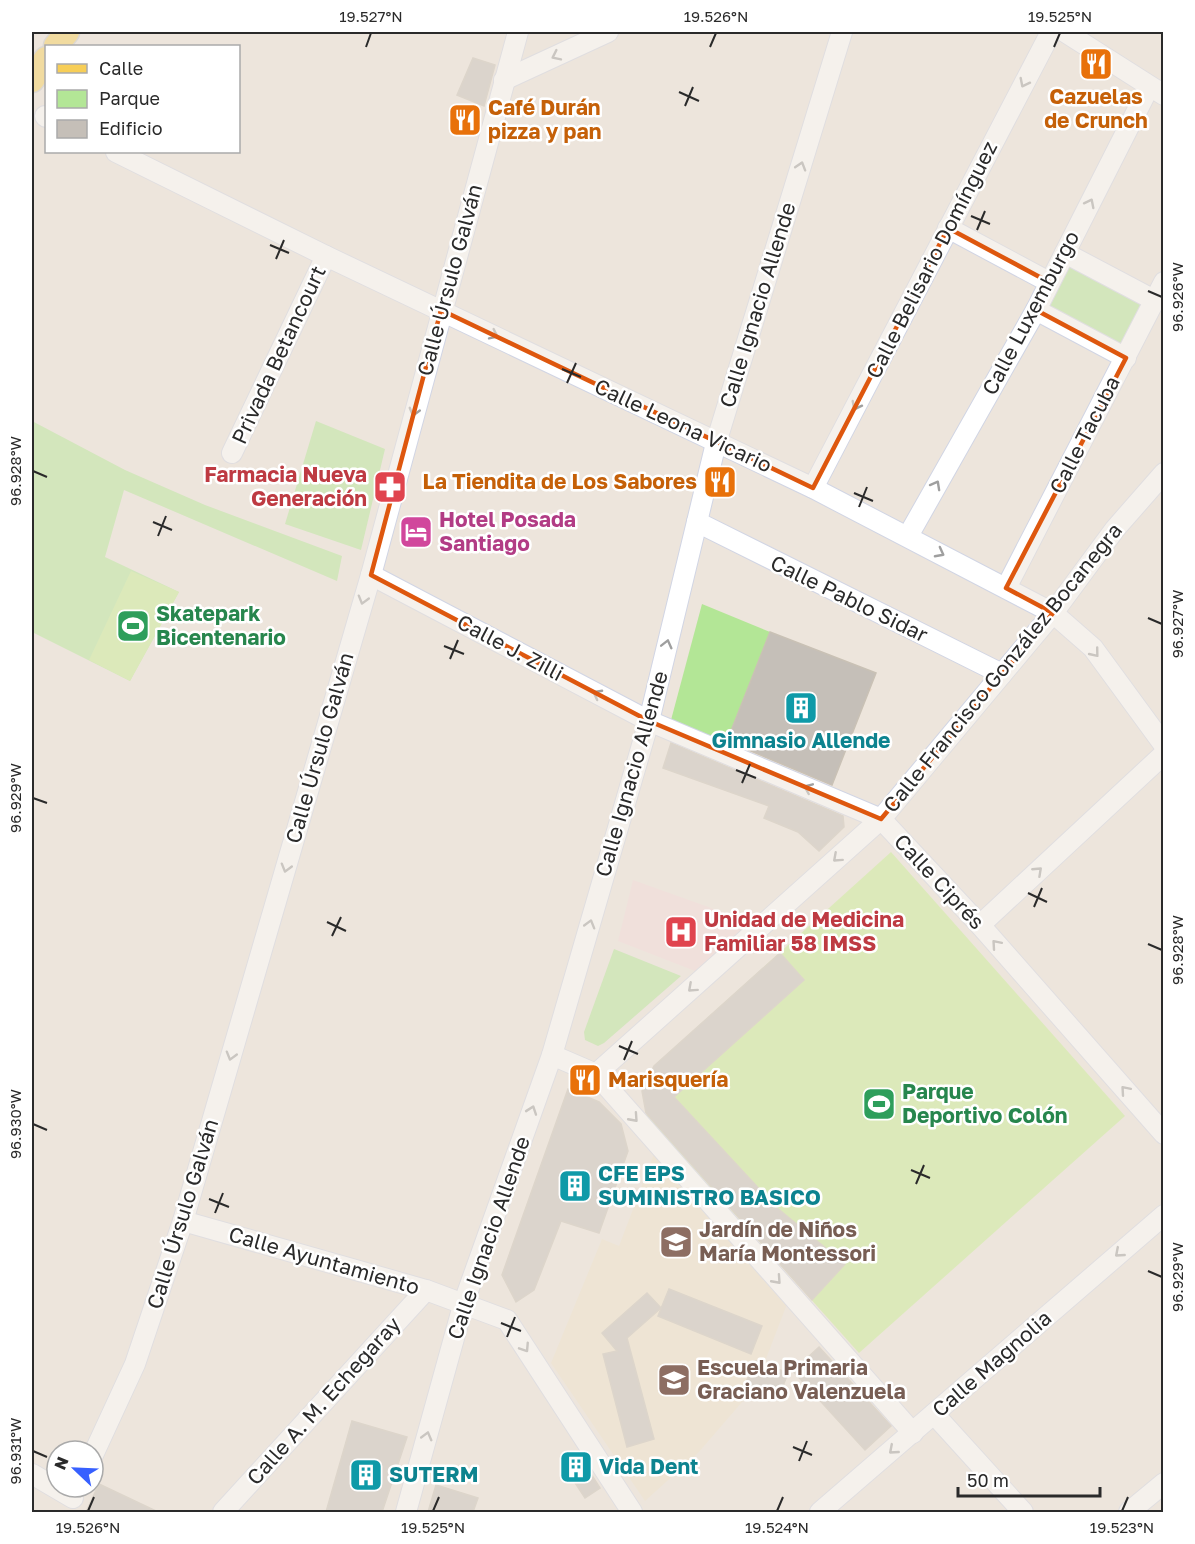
<svg xmlns="http://www.w3.org/2000/svg" width="1195" height="1544" viewBox="0 0 1195 1544" font-family="'Golos Text',sans-serif">
	<rect width="100%" height="100%" fill="#ede5dc"/>
	<polygon fill="#efe3ca" points="654,1154 787,1304 764,1364 788,1373 778,1399 755,1387 698,1453 645,1501 551,1363 602,1239 619,1246"/>
	<polygon fill="#f4d9da" points="633,880 753,923 695,971 618,941"/>
	<g fill="#b3e696">
		<polygon points="1065,257 1151,301 1124,354 1039,309"/>
		<polygon points="32,421 125,470 205,505 342,556 337,581 124,490 105,557 179,592 130,681 32,632"/>
		<polygon points="316,421 385,449 361,550 285,524"/>
		<polygon points="702,604 770,632 726,743 671,720"/>
		<polygon points="614,949 681,976 604,1043 598,1046 585,1040 584,1032"/>
	</g>
	<g fill="#c8ee91">
		<polygon points="131,571 179,592 130,681 89,660"/>
		<polygon points="891,852 1125,1116 859,1353 647,1116 642,1091 654,1066"/>
	</g>
	<g fill="#c5bfb8" stroke="#c9c1b5" stroke-width="1.5">
		<polygon points="473,58 495,65 484,106 457,95"/>
		<polygon points="770,632 876,673 832,785 727,741"/>
		<polygon points="671,743 843,816 844,827 819,851 798,832 764,818 769,806 663,768"/>
		<polygon points="780,953 804,980 674,1097 776,1207 845,1264 812,1300 646,1113 642,1091 654,1066"/>
		<polygon points="568,1089 599,1102 621,1124 628,1151 599,1233 561,1221 534,1290 516,1302 502,1275"/>
		<polygon points="669,1289 762,1326 751,1354 658,1316"/>
		<polygon points="647,1293 661,1308 627,1338 654,1439 627,1447 603,1354 617,1351 602,1333"/>
		<polygon points="819,1347 891,1426 865,1450 793,1371"/>
		<polygon points="756,1361 788,1373 778,1399 746,1382"/>
		<polygon points="352,1421 407,1437 382,1512 326,1512"/>
		<polygon points="577,1452 600,1488 585,1498 562,1463"/>
		<polygon points="99,1484 158,1512 86,1512"/>
		<polygon points="436,1485 478,1498 473,1512 428,1512"/>
	</g>
	<g fill="none" stroke-linecap="round" stroke-linejoin="round">
		<defs>
			<g id="minor">
				<polyline points="1065,32 1164,95"/>
				<polyline points="504,80 608,32"/>
				<polyline points="45,116 46,117"/>
				<polyline points="116,152 326,256 813,488 1053,613 1093,648 1164,745"/>
				<polyline points="948,228 1049,282"/>
				<polyline points="1065,253 1154,300"/>
				<polyline points="1036,310 1126,358"/>
				<polyline points="232,453 326,256"/>
				<polyline points="813,488 1051,32"/>
				<polyline points="697,522 1002,674"/>
				<polyline points="908,536 1036,310 1149,87"/>
				<polyline points="371,575 649,721 881,819 980,925 1164,1134"/>
				<polyline points="1006,588 1164,282"/>
				<polyline points="980,925 1164,754"/>
				<polyline points="552,1055 596,1074 913,1433"/>
				<polyline points="596,1074 881,819 1053,613 1115,529 1164,473"/>
				<polyline points="183,1221 426,1290 507,1320 632,1512"/>
				<polyline points="934,1414 1023,1512"/>
				<polyline points="93,1455 135,1364 183,1221 371,575 518,32"/>
				<polyline points="32,1474 73,1498"/>
				<polyline points="223,1512 426,1290"/>
				<polyline points="406,1512 464,1302 552,1055 649,721 716,443 842,32"/>
				<polyline points="820,1512 1164,1215"/>
				<polyline points="1129,1512 1164,1483"/>
			</g>
			<g id="major">
				<polyline points="56,46 67,32"/>
				<polyline points="32,80 46,59"/>
			</g>
		</defs>
		<use href="#minor" stroke="#d1d5e4" stroke-width="22"/>
		<use href="#major" stroke="#c8c8c8" stroke-width="27"/>
		<use href="#minor" stroke="#fff" stroke-width="20"/>
		<use href="#major" stroke="#f7ce57" stroke-width="24"/>
	</g>
	<defs><path id="oneway-chevron" d="M-2-3.5L2.5 0L-2 3.5" fill="none" stroke-width="1.6" stroke-linecap="round" stroke-linejoin="round" transform="scale(1.5)"/></defs>
	<g stroke="#9f9f9f">
		<use href="#oneway-chevron" transform="translate(556 56) rotate(154)"/>
		<use href="#oneway-chevron" transform="translate(1024 83) rotate(117)"/>
		<use href="#oneway-chevron" transform="translate(801 166) rotate(-73)"/>
		<use href="#oneway-chevron" transform="translate(1090 203) rotate(-63)"/>
		<use href="#oneway-chevron" transform="translate(494 335) rotate(26)"/>
		<use href="#oneway-chevron" transform="translate(856 406) rotate(117)"/>
		<use href="#oneway-chevron" transform="translate(414 412) rotate(105)"/>
		<use href="#oneway-chevron" transform="translate(936 485) rotate(-61)"/>
		<use href="#oneway-chevron" transform="translate(940 553) rotate(28)"/>
		<use href="#oneway-chevron" transform="translate(363 600) rotate(106)"/>
		<use href="#oneway-chevron" transform="translate(667 644) rotate(-76)"/>
		<use href="#oneway-chevron" transform="translate(1095 653) rotate(51)"/>
		<use href="#oneway-chevron" transform="translate(597 694) rotate(-152)"/>
		<use href="#oneway-chevron" transform="translate(808 788) rotate(-157)"/>
		<use href="#oneway-chevron" transform="translate(837 858) rotate(138)"/>
		<use href="#oneway-chevron" transform="translate(286 868) rotate(106)"/>
		<use href="#oneway-chevron" transform="translate(1038 871) rotate(-43)"/>
		<use href="#oneway-chevron" transform="translate(590 924) rotate(-74)"/>
		<use href="#oneway-chevron" transform="translate(996 944) rotate(-131)"/>
		<use href="#oneway-chevron" transform="translate(692 988) rotate(138)"/>
		<use href="#oneway-chevron" transform="translate(231 1056) rotate(106)"/>
		<use href="#oneway-chevron" transform="translate(1125 1090) rotate(-131)"/>
		<use href="#oneway-chevron" transform="translate(532 1110) rotate(-71)"/>
		<use href="#oneway-chevron" transform="translate(634 1118) rotate(48)"/>
		<use href="#oneway-chevron" transform="translate(1119 1253) rotate(139)"/>
		<use href="#oneway-chevron" transform="translate(777 1280) rotate(48)"/>
		<use href="#oneway-chevron" transform="translate(525 1348) rotate(57)"/>
		<use href="#oneway-chevron" transform="translate(427 1436) rotate(-75)"/>
		<use href="#oneway-chevron" transform="translate(893 1450) rotate(139)"/>
	</g>
	<path d="M0 0H1195V1544H0ZM948,228L1049,282L1036,310L1126,358L1006,588L1053,613L881,819L649,721L371,575L441,310L813,488Z" fill="#ede5dc" fill-opacity=".55" fill-rule="evenodd"/>
	<path fill="none" stroke="#de570e" stroke-width="4.5" stroke-linejoin="round" d="M948,228L1049,282L1036,310L1126,358L1006,588L1053,613L881,819L649,721L371,575L441,310L813,488Z"/>
	<path fill="none" stroke="#2a2a2a" stroke-width="2" d="M366,47L371,33M710,47L716,33M1054,47L1060,33M679,92L699,101M685,106L693,87M971,216L990,224M977,230L985,211M270,245L289,253M276,259L284,240M1148,291L1162,297M562,369L581,377M567,383L576,363M33,471L47,477M854,493L873,501M859,507L867,487M153,522L172,530M158,536L166,516M1148,618L1162,624M444,646L464,654M450,659L458,640M736,770L756,778M742,783L750,764M33,798L47,803M1028,893L1047,902M1034,907L1042,888M327,922L346,931M332,936L341,917M1148,944L1162,950M619,1046L638,1054M624,1060L632,1041M33,1124L47,1130M911,1170L930,1178M916,1184L924,1165M209,1199L229,1207M215,1213L223,1193M1148,1271L1162,1277M501,1323L521,1331M507,1337L515,1317M793,1447L812,1455M33,1451L47,1457M799,1461L807,1441M88,1511L94,1497M433,1511L439,1497M777,1511L783,1497M1122,1511L1128,1497"/>
	<defs>
		<symbol id="restaurant-square" viewBox="-11 -11 22 22"><rect x="-9" y="-9" width="18" height="18" rx="4" fill="#e8710a" stroke="#fff"/><path d="M-5-6h1v4h1v-4h1v4h1v-4h1v5L-1.5 .5V6h-2V.5L-5-1ZM5-6V6H3V1.5H1.5Q1.5-4 5-6Z" fill="#fff"/></symbol>
		<symbol id="pharmacy-square" viewBox="-11 -11 22 22"><rect x="-9" y="-9" width="18" height="18" rx="4" fill="#e0444e" stroke="#fff"/><path d="M-2-6h4v4h4v4h-4v4h-4v-4h-4v-4h4Z" fill="#fff"/></symbol>
		<symbol id="hotel-square" viewBox="-11 -11 22 22"><rect x="-9" y="-9" width="18" height="18" rx="4" fill="#d1479c" stroke="#fff"/><path d="M-6-4.5h1.5V1H6V5H4.5V3h-9V5H-6ZM-4 0a1.8 1.8 0 1 1 3.6 0ZM.5 0V-2.5h3Q6-2.5 6 0Z" fill="#fff"/></symbol>
		<symbol id="stadium-square" viewBox="-11 -11 22 22"><rect x="-9" y="-9" width="18" height="18" rx="4" fill="#2e9e5b" stroke="#fff"/><path d="M0-5a6.5 5 0 1 0 0 10a6.5 5 0 1 0 0-10ZM-3.5-1.8h7v3.6h-7Z" fill="#fff"/></symbol>
		<symbol id="building-square" viewBox="-11 -11 22 22"><rect x="-9" y="-9" width="18" height="18" rx="4" fill="#0f9aa8" stroke="#fff"/><path d="M-4-6H4V6H1V3H-1V6H-4ZM-2.5-4.3h1.7v1.8h-1.7ZM.8-4.3h1.7v1.8H.8ZM-2.5-1h1.7V.8h-1.7ZM.8-1h1.7V.8H.8Z" fill="#fff"/></symbol>
		<symbol id="hospital-square" viewBox="-11 -11 22 22"><rect x="-9" y="-9" width="18" height="18" rx="4" fill="#e0444e" stroke="#fff"/><path d="M-5-5h3v3.5h4V-5h3V5h-3V1.5h-4V5h-3Z" fill="#fff"/></symbol>
		<symbol id="school-square" viewBox="-11 -11 22 22"><rect x="-9" y="-9" width="18" height="18" rx="4" fill="#8d6e63" stroke="#fff"/><path d="M0-5L7-2L0 1L-7-2ZM-4 1L0 2.5L4 1V4Q0 6-4 4Z" fill="#fff"/></symbol>
	</defs>
	<g fill-rule="evenodd">
		<use href="#restaurant-square" x="1077" y="45" width="38" height="38"/>
		<use href="#restaurant-square" x="446" y="101" width="38" height="38"/>
		<use href="#restaurant-square" x="701" y="463" width="38" height="38"/>
		<use href="#pharmacy-square" x="371" y="468" width="38" height="38"/>
		<use href="#hotel-square" x="397" y="513" width="38" height="38"/>
		<use href="#stadium-square" x="114" y="607" width="38" height="38"/>
		<use href="#building-square" x="782" y="689" width="38" height="38"/>
		<use href="#hospital-square" x="662" y="913" width="38" height="38"/>
		<use href="#restaurant-square" x="566" y="1061" width="38" height="38"/>
		<use href="#stadium-square" x="860" y="1085" width="38" height="38"/>
		<use href="#building-square" x="556" y="1167" width="38" height="38"/>
		<use href="#school-square" x="657" y="1223" width="38" height="38"/>
		<use href="#school-square" x="655" y="1361" width="38" height="38"/>
		<use href="#building-square" x="557" y="1448" width="38" height="38"/>
		<use href="#building-square" x="347" y="1456" width="38" height="38"/>
	</g>
	<g text-anchor="middle" stroke-width="5" stroke-linejoin="round" paint-order="stroke">
		<g font-size="21" font-weight="bold" fill="#c56008" stroke="#fff" text-anchor="start">
			<text x="1096" y="104" text-anchor="middle">Cazuelas<tspan x="1096" dy="24">de Crunch</tspan></text>
			<text x="488" y="115">Café Durán<tspan x="488" dy="24">pizza y pan</tspan></text>
			<text x="697" y="489" text-anchor="end">La Tiendita de Los Sabores</text>
			<text x="608" y="1087">Marisquería</text>
		</g>
		<g font-size="21" fill="#2a2a2a" stroke="#fff">
			<text transform="translate(932 260) rotate(-63)" y="7">Calle Belisario Domínguez</text>
			<text transform="translate(450 280) rotate(-75)" y="7">Calle Úrsulo Galván</text>
			<text transform="translate(758 305) rotate(-73)" y="7">Calle Ignacio Allende</text>
			<text transform="translate(1031 313) rotate(-62)" y="7">Calle Luxemburgo</text>
			<text transform="translate(279 355) rotate(-65)" y="7">Privada Betancourt</text>
			<text transform="translate(683 426) rotate(25)" y="7">Calle Leona Vicario</text>
			<text transform="translate(1085 435) rotate(-63)" y="7">Calle Tacuba</text>
			<text transform="translate(849 599) rotate(26)" y="7">Calle Pablo Sidar</text>
			<text transform="translate(510 648) rotate(28)" y="7">Calle J. Zilli</text>
			<text transform="translate(1003 668) rotate(-51)" y="7">Calle Francisco González Bocanegra</text>
			<text transform="translate(320 748) rotate(-74)" y="7">Calle Úrsulo Galván</text>
			<text transform="translate(632 774) rotate(-74)" y="7">Calle Ignacio Allende</text>
			<text transform="translate(939 882) rotate(47)" y="7">Calle Ciprés</text>
			<text transform="translate(183 1214) rotate(-73)" y="7">Calle Úrsulo Galván</text>
			<text transform="translate(489 1238) rotate(-71)" y="7">Calle Ignacio Allende</text>
			<text transform="translate(324 1261) rotate(16)" y="7">Calle Ayuntamiento</text>
			<text transform="translate(992 1364) rotate(-41)" y="7">Calle Magnolia</text>
			<text transform="translate(324 1401) rotate(-48)" y="7">Calle A. M. Echegaray</text>
		</g>
		<g font-size="21" font-weight="bold" fill="#be3a42" stroke="#fff" text-anchor="end">
			<text x="367" y="482">Farmacia Nueva<tspan x="367" dy="24">Generación</tspan></text>
			<text x="704" y="927" text-anchor="start">Unidad de Medicina<tspan x="704" dy="24">Familiar 58 IMSS</tspan></text>
		</g>
		<g font-size="21" font-weight="bold" fill="#b23c85" stroke="#fff" text-anchor="start">
			<text x="439" y="527">Hotel Posada<tspan x="439" dy="24">Santiago</tspan></text>
		</g>
		<g font-size="21" font-weight="bold" fill="#27864d" stroke="#fff" text-anchor="start">
			<text x="156" y="621">Skatepark<tspan x="156" dy="24">Bicentenario</tspan></text>
			<text x="902" y="1099">Parque<tspan x="902" dy="24">Deportivo Colón</tspan></text>
		</g>
		<g font-size="21" font-weight="bold" fill="#0d838f" stroke="#fff" text-anchor="start">
			<text x="801" y="748" text-anchor="middle">Gimnasio Allende</text>
			<text x="598" y="1181">CFE EPS<tspan x="598" dy="24">SUMINISTRO BASICO</tspan></text>
			<text x="599" y="1474">Vida Dent</text>
			<text x="389" y="1482">SUTERM</text>
		</g>
		<g font-size="21" font-weight="bold" fill="#785e54" stroke="#fff" text-anchor="start">
			<text x="699" y="1237">Jardín de Niños<tspan x="699" dy="24">María Montessori</tspan></text>
			<text x="697" y="1375">Escuela Primaria<tspan x="697" dy="24">Graciano Valenzuela</tspan></text>
		</g>
	</g>
	<rect width="1195" height="1544" fill="none" stroke="#ffffff" stroke-width="66"/>
	<rect x="45" y="45" width="195" height="108" fill="#ffffff" stroke="#aaaaaa" stroke-width="1.5"/>
	<rect x="57" y="64" width="30" height="9" fill="#f7ce57" stroke="#aaaaaa" stroke-width="1.5"/>
	<text x="99" y="75" font-size="18" fill="#2a2a2a">Calle</text>
	<rect x="57" y="90" width="30" height="18" fill="#b3e696" stroke="#aaaaaa" stroke-width="1.5"/>
	<text x="99" y="105" font-size="18" fill="#2a2a2a">Parque</text>
	<rect x="57" y="120" width="30" height="18" fill="#c5bfb8" stroke="#aaaaaa" stroke-width="1.5"/>
	<text x="99" y="135" font-size="18" fill="#2a2a2a">Edificio</text>
	<g transform="translate(75 1469) rotate(293)"><circle r="28" fill="#ffffff" stroke="#aaaaaa" stroke-width="1.5"/>
	<path d="M0-4.5L10 22L0 15L-10 22Z" fill="#3760ff"/>
	<text y="-9" font-size="16" font-weight="bold" text-anchor="middle" fill="#2a2a2a">N</text>
	</g>
	<path d="M958 1487v9h142v-9" fill="none" stroke="#2a2a2a" stroke-width="3"/>
	<text x="967" y="1487" font-size="18" fill="#2a2a2a" stroke="#ffffff" stroke-width="4.5" paint-order="stroke">50 m</text>
	<rect x="33" y="33" width="1129" height="1478" fill="none" stroke="#2a2a2a" stroke-width="2"/>
	<g font-size="15" text-anchor="middle" fill="#2a2a2a">
		<text x="371" y="22">19.527°N</text>
		<text x="716" y="22">19.526°N</text>
		<text x="1060" y="22">19.525°N</text>
		<text transform="translate(1178 297) rotate(-90)" y="5">96.926°W</text>
		<text transform="translate(16 471) rotate(-90)" y="5">96.928°W</text>
		<text transform="translate(1178 624) rotate(-90)" y="5">96.927°W</text>
		<text transform="translate(16 798) rotate(-90)" y="5">96.929°W</text>
		<text transform="translate(1178 950) rotate(-90)" y="5">96.928°W</text>
		<text transform="translate(16 1124) rotate(-90)" y="5">96.930°W</text>
		<text transform="translate(1178 1277) rotate(-90)" y="5">96.929°W</text>
		<text transform="translate(16 1451) rotate(-90)" y="5">96.931°W</text>
		<text x="88" y="1533">19.526°N</text>
		<text x="433" y="1533">19.525°N</text>
		<text x="777" y="1533">19.524°N</text>
		<text x="1122" y="1533">19.523°N</text>
	</g>
</svg>
